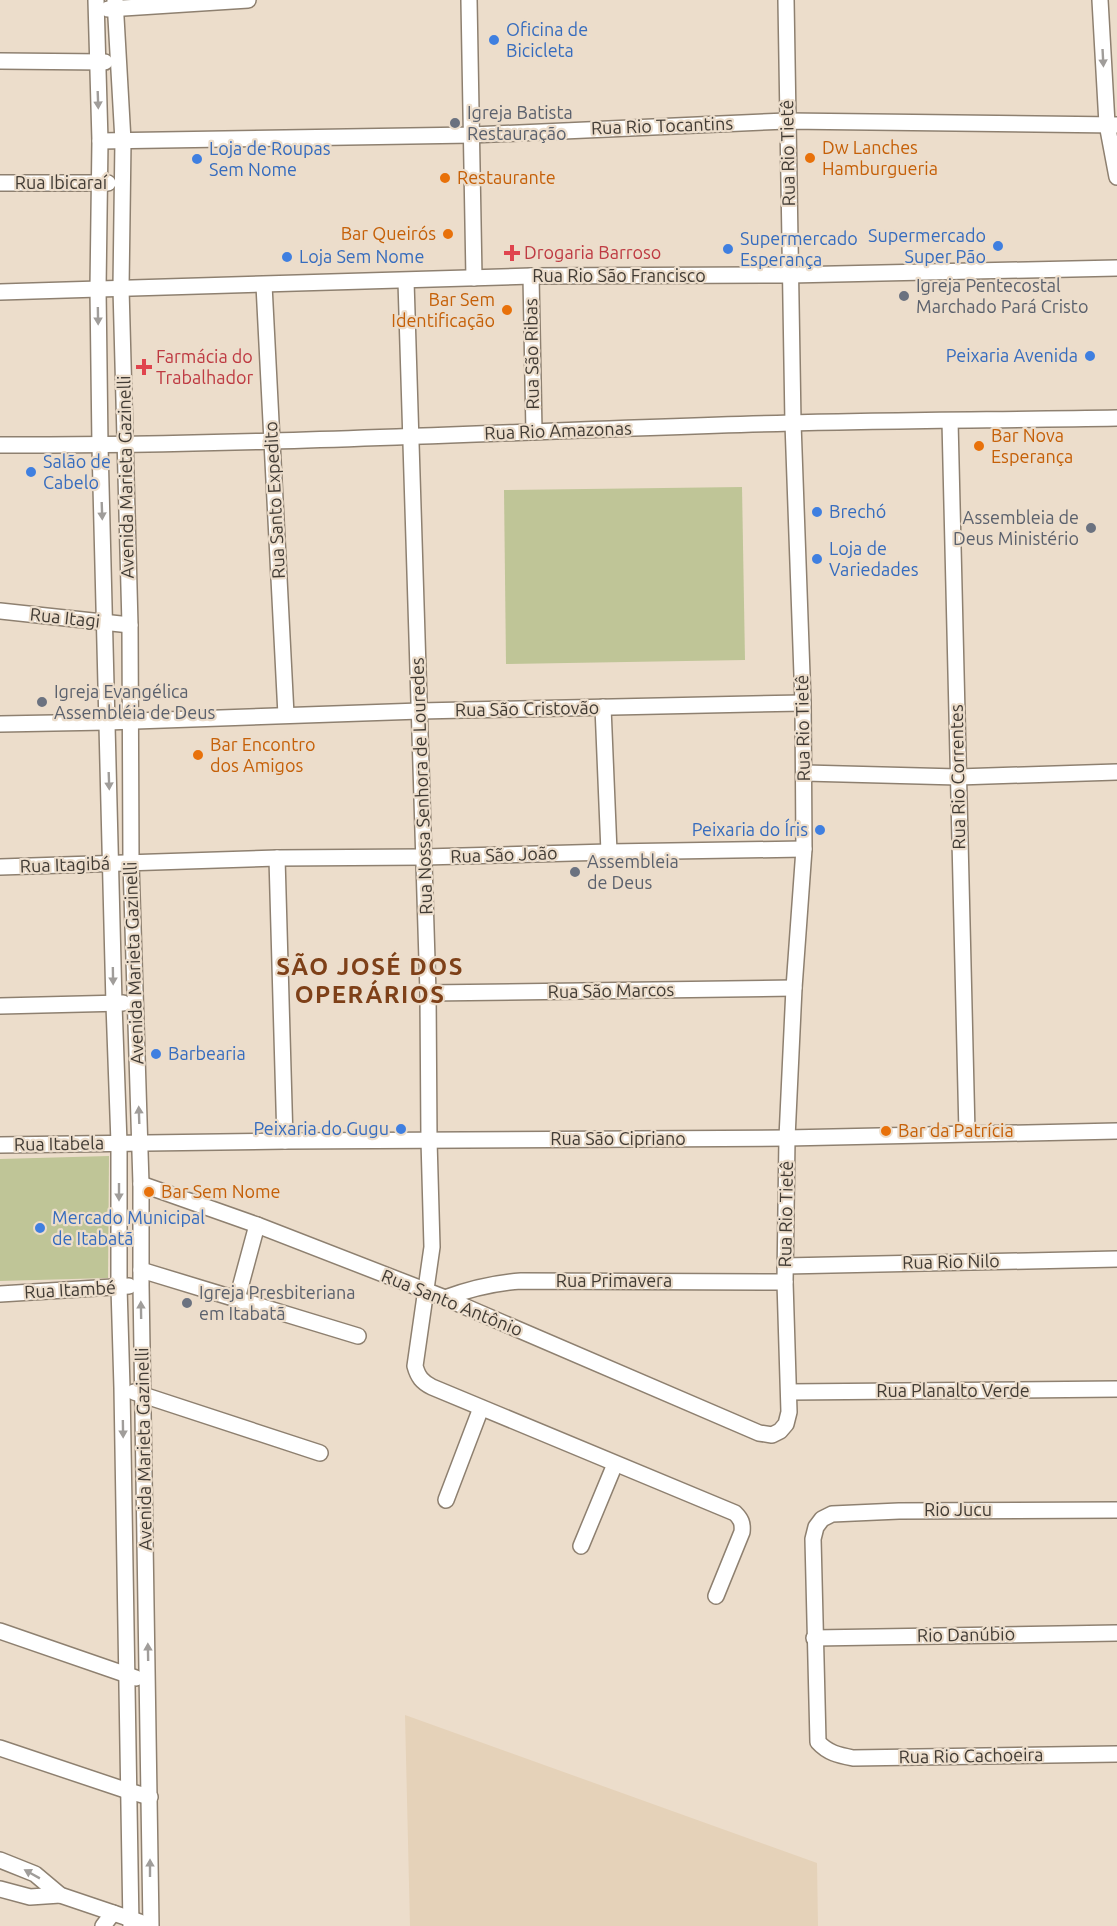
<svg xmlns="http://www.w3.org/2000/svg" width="1117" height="1926" viewBox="0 0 1117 1926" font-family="Ubuntu,sans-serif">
	<rect width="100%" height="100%" fill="#ecddcb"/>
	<polygon fill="#e5d2b9" points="405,1715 817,1863 818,1926 410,1926"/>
	<g fill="#bfc597">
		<polygon points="742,487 745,660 506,664 504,490"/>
		<polygon points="109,1156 108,1278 0,1281 0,1159"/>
	</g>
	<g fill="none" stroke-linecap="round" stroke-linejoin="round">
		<defs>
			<g id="street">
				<polyline points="96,0 100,141 98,289 100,446 114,1004 119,1143 119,1287 122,1388 131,1926"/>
				<polyline points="115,0 123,141 121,288 130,625 131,863 141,1184 141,1285 151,1926"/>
				<polyline points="469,0 474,278"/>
				<polyline points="1100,0 1107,124 1117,177"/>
				<polyline points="108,9 248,0"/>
				<polyline points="0,61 105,62"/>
				<polyline points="100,141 472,135 787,121 1117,125"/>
				<polyline points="0,183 108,183"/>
				<polyline points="531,276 534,432"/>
				<path d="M406,281L428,993L429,1140L432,1247L415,1366C418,1377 422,1382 432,1387L735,1513C741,1519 743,1523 742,1532L716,1596"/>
				<polyline points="264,285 286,715"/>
				<polyline points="0,292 531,276 790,275 1117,268"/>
				<polyline points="950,421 967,1133"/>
				<path d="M0,445C264,446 528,430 791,423C900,420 1008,420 1117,418"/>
				<polyline points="0,611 130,625"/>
				<polyline points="603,707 609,852"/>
				<polyline points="0,724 107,722 420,711 803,703"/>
				<polyline points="805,773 958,777 1117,772"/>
				<polyline points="277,858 285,1141"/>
				<polyline points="0,867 277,858 424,857 609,852 804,849"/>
				<polyline points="428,993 794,988"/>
				<polyline points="0,1006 123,1003"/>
				<polyline points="0,1145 285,1141 787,1138 1117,1131"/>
				<polyline points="141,1184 257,1225 445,1298 759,1433 772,1435 780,1431 786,1424 789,1412 785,1282 787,1138 794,988 804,849 803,703 793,423 786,0"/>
				<polyline points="785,1266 1117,1259"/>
				<polyline points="141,1270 358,1336"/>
				<polyline points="0,1294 129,1286"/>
				<path d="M445,1298C472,1288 493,1283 521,1281L785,1282"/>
				<polyline points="237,1299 257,1225"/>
				<polyline points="134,1392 320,1453"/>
				<polyline points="789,1392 1117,1389"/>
				<polyline points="446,1500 481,1408"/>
				<path d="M1117,1510L899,1511L832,1514L822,1519L816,1527L813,1539L818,1742C828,1753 838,1755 853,1758L1117,1754"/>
				<polyline points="581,1546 615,1464"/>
				<polyline points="0,1631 136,1678"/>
				<polyline points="814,1638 1117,1633"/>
				<polyline points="0,1748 128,1791 150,1797"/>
				<polyline points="0,1860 35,1874 60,1895 140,1922"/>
				<polyline points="0,1889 30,1897 60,1895"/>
				<polyline points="103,1926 113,1913"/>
			</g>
		</defs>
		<use href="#street" stroke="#8e8070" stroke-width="18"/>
		<use href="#street" stroke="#fff" stroke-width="15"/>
	</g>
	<defs><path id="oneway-solid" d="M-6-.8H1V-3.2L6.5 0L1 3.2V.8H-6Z" transform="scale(1.5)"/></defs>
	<g fill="#a09d9a">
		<use href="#oneway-solid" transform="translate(1103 58) rotate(87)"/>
		<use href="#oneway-solid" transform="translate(98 100) rotate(88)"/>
		<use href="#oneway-solid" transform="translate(98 316) rotate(89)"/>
		<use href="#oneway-solid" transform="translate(102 511) rotate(88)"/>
		<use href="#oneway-solid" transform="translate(109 781) rotate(88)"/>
		<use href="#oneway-solid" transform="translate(113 976) rotate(89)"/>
		<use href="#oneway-solid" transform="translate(139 1115) rotate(-92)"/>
		<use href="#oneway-solid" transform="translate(119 1192) rotate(90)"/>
		<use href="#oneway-solid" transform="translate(141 1310) rotate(-91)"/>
		<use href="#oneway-solid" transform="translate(123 1429) rotate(89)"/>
		<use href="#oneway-solid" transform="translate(148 1652) rotate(-91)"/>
		<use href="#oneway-solid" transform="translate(150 1868) rotate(-90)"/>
		<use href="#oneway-solid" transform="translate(32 1874) rotate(-151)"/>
	</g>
	<g fill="#3f7fe0" stroke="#ecddcb" stroke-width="2">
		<circle cx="494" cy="40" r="6"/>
		<circle cx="197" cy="159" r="6"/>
		<circle cx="998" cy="246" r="6"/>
		<circle cx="728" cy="249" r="6"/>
		<circle cx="287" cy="257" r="6"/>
		<circle cx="1090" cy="356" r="6"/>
		<circle cx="31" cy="472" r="6"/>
		<circle cx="817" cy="512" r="6"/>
		<circle cx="817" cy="559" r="6"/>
		<circle cx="820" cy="830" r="6"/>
		<circle cx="156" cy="1054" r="6"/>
		<circle cx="401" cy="1129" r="6"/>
		<circle cx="40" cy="1228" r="6"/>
	</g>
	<g fill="#6b7280" stroke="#ecddcb" stroke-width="2">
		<circle cx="455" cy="123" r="6"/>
		<circle cx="904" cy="296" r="6"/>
		<circle cx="1091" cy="528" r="6"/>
		<circle cx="42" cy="702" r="6"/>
		<circle cx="575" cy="872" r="6"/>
		<circle cx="187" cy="1303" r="6"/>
	</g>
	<g fill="#e8710a" stroke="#ecddcb" stroke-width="2">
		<circle cx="810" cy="158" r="6"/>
		<circle cx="445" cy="178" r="6"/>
		<circle cx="448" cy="234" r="6"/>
		<circle cx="507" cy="310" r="6"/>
		<circle cx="979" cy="446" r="6"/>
		<circle cx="198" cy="755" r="6"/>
		<circle cx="886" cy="1131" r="6"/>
		<circle cx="149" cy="1192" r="6"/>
	</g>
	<g fill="#e0444e" stroke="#ecddcb" stroke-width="2">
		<path d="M509 244h6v6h6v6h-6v6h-6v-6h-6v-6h6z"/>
		<path d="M141 358h6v6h6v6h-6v6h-6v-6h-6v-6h6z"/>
	</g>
	<g text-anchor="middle" stroke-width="4.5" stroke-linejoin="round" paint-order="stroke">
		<g font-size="18" fill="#366cbe" stroke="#ecddcb" text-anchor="start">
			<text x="506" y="36">Oficina de<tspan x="506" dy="21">Bicicleta</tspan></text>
			<text x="209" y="155">Loja de Roupas<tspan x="209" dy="21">Sem Nome</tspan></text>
			<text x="986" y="242" text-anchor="end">Supermercado<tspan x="986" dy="21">Super Pão</tspan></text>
			<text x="740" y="245">Supermercado<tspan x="740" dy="21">Esperança</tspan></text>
			<text x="299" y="263">Loja Sem Nome</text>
			<text x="1078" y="362" text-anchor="end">Peixaria Avenida</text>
			<text x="43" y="468">Salão de<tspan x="43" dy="21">Cabelo</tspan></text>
			<text x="829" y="518">Brechó</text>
			<text x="829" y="555">Loja de<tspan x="829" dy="21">Variedades</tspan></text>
			<text x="808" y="836" text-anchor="end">Peixaria do Íris</text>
			<text x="168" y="1060">Barbearia</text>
			<text x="389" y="1135" text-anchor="end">Peixaria do Gugu</text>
			<text x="52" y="1224">Mercado Municipal<tspan x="52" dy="21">de Itabatã</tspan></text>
		</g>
		<g font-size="18" fill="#5b616d" stroke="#ecddcb" text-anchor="start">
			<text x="467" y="119">Igreja Batista<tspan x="467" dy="21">Restauração</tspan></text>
			<text x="916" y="292">Igreja Pentecostal<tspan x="916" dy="21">Marchado Pará Cristo</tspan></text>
			<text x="1079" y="524" text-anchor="end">Assembleia de<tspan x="1079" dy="21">Deus Ministério</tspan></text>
			<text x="54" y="698">Igreja Evangélica<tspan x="54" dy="21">Assembléia de Deus</tspan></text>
			<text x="587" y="868">Assembleia<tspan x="587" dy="21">de Deus</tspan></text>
			<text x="199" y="1299">Igreja Presbiteriana<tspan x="199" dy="21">em Itabatã</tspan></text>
		</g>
		<g font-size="18" fill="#413b34" stroke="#ecddcb">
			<text transform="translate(662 126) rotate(-2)" y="6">Rua Rio Tocantins</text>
			<text transform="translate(788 153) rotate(-91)" y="6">Rua Rio Tietê</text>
			<text x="61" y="189">Rua Ibicaraí</text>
			<text x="619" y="282">Rua Rio São Francisco</text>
			<text transform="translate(532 354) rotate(-91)" y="6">Rua São Ribas</text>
			<text transform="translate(558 431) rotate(-2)" y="6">Rua Rio Amazonas</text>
			<text transform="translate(126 477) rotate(-91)" y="6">Avenida Marieta Gazinelli</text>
			<text transform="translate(275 500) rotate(-93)" y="6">Rua Santo Expedito</text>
			<text transform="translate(65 618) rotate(6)" y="6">Rua Itagi</text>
			<text transform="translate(527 709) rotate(-1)" y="6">Rua São Cristovão</text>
			<text transform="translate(803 728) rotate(-91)" y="6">Rua Rio Tietê</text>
			<text transform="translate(958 777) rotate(-91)" y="6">Rua Rio Correntes</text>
			<text transform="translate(422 786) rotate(-92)" y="6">Rua Nossa Senhora de Louredes</text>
			<text transform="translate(504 855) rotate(-2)" y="6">Rua São João</text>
			<text transform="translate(65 865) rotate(-2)" y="6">Rua Itagibá</text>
			<text transform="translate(134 963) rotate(-92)" y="6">Avenida Marieta Gazinelli</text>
			<text transform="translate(611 991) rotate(-1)" y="6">Rua São Marcos</text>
			<text x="618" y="1145">Rua São Cipriano</text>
			<text transform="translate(59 1144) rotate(-1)" y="6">Rua Itabela</text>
			<text transform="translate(786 1214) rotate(-89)" y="6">Rua Rio Tietê</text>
			<text transform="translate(951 1262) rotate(-1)" y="6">Rua Rio Nilo</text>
			<text x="614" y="1287">Rua Primavera</text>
			<text transform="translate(70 1290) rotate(-3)" y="6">Rua Itambé</text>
			<text transform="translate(452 1303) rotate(22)" y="6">Rua Santo Antônio</text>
			<text x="953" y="1397">Rua Planalto Verde</text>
			<text transform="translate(144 1449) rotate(-91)" y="6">Avenida Marieta Gazinelli</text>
			<text x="958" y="1516">Rio Jucu</text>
			<text transform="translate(966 1635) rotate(-1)" y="6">Rio Danúbio</text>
			<text transform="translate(971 1756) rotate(-1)" y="6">Rua Rio Cachoeira</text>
		</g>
		<g font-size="18" fill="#c56008" stroke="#ecddcb" text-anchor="start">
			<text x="822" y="154">Dw Lanches<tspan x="822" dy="21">Hamburgueria</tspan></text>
			<text x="457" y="184">Restaurante</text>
			<text x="436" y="240" text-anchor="end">Bar Queirós</text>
			<text x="495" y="306" text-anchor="end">Bar Sem<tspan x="495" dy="21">Identificação</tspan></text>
			<text x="991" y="442">Bar Nova<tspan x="991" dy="21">Esperança</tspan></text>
			<text x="210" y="751">Bar Encontro<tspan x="210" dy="21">dos Amigos</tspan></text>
			<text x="898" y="1137">Bar da Patrícia</text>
			<text x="161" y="1198">Bar Sem Nome</text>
		</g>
		<g font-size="18" fill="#be3a42" stroke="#ecddcb" text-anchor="start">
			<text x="524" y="259">Drogaria Barroso</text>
			<text x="156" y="363">Farmácia do<tspan x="156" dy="21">Trabalhador</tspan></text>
		</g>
		<g font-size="24" font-weight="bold" letter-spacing="1.5" fill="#7e4018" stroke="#ecddcb">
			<text x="370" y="975">SÃO JOSÉ DOS<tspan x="370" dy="28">OPERÁRIOS</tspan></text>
		</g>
	</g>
</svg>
